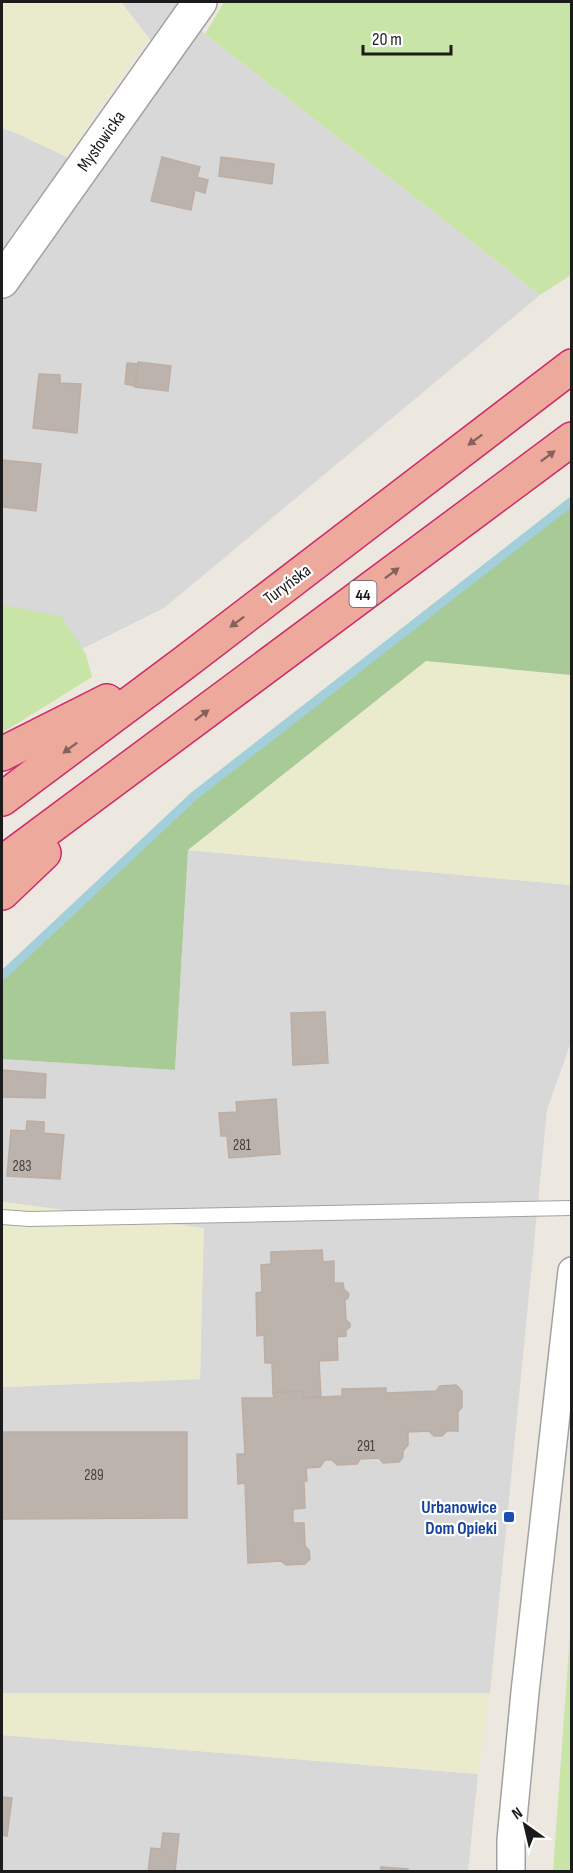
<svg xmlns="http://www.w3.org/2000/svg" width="573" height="1873" viewBox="0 0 573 1873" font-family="'Sofia Sans Condensed',sans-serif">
	<rect width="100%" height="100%" fill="#ece8e0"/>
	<g fill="#d9d8d8">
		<polygon points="121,2 200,2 187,20 540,295 164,608 2,689 2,128 14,132 67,157 85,163 162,55"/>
		<polygon points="188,850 571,885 571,1042 547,1110 490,1693 2,1693 2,1387 200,1379 203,1228 2,1202 2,1059 175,1070"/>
		<polygon points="2,1735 478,1774 468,1871 2,1871"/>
	</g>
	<g fill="#eaebcc">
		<polygon points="2,2 121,2 148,37 67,157 14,132 2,128"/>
		<polygon points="426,661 571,675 571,885 188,850"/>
		<polygon points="2,1202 204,1228 200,1379 2,1387"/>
		<polygon points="2,1693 490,1693 478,1774 2,1735"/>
	</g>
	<g fill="#c8e5a7">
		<polygon points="224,2 571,2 571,275 540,295 205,34"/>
		<polygon points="2,605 61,616 86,654 92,677 2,733"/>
		<polygon points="571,1620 571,1871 553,1871"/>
	</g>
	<polygon fill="#a8ca96" points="571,498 571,675 426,661 188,850 175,1070 2,1059 2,972 185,800"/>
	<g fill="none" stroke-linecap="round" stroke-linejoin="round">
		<polyline stroke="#a2cfd9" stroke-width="9" points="2,976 194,796 572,501"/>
	</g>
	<g fill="#bcb3ad" stroke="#bdaea4" stroke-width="1.5">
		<polygon points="162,157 200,167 197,177 208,180 205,193 195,190 191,210 151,201"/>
		<polygon points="221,157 274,164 272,184 219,176"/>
		<polygon points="138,362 171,366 168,391 135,387"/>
		<polygon points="127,363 138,364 135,386 125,384"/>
		<polygon points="39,374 60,375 60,383 81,384 77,433 33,428"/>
		<polygon points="2,460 41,464 36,511 4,507 4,500 2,500"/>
		<polygon points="325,1012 328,1063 293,1065 291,1013"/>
		<polygon points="2,1070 46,1074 45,1098 2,1097"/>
		<polygon points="276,1099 280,1154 229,1158 227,1136 221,1136 219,1113 237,1112 236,1102"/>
		<polygon points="27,1121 44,1122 44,1133 64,1135 60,1179 7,1176 11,1130 26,1131"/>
		<polygon points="322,1250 323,1262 334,1261 334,1283 343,1283 344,1289 349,1294 348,1298 345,1300 346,1320 350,1323 350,1327 346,1330 346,1336 337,1337 338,1360 319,1361 321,1397 304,1398 303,1391 273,1393 272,1363 265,1363 264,1335 257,1336 256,1293 262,1292 261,1265 271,1264 271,1252"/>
		<polygon points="456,1385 462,1391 462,1407 458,1412 458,1431 447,1431 442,1436 434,1436 429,1431 408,1432 408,1445 403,1451 403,1457 399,1462 383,1463 379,1458 360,1459 357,1464 337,1465 332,1460 325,1460 320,1467 306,1468 307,1481 304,1481 305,1508 293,1509 293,1523 304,1523 305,1546 309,1550 310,1559 305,1564 286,1565 281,1561 248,1563 245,1483 238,1484 237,1454 245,1454 242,1398 274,1398 273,1393 303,1391 304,1398 342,1396 342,1389 386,1388 386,1393 436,1391 440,1386"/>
		<polygon points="2,1432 187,1432 187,1518 2,1519"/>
		<polygon points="2,1797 12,1798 7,1836 2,1835"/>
		<polygon points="163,1833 179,1834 175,1872 148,1872 151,1848 161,1849"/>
		<polygon points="381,1867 408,1869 407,1872 380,1872"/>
	</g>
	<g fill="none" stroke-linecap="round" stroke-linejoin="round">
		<defs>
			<polyline id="service" points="2,1217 29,1219 572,1208"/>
			<polyline id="minor" points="511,1872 511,1840 525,1692 572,1271"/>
			<polyline id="tertiary" points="2,281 200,2"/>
			<g id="trunk">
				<polyline points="2,754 107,701"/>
				<polyline points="2,799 184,663 572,366"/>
				<polyline points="2,863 572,439"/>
				<polyline points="2,893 44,853"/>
			</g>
		</defs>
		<use href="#service" stroke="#a2a2a2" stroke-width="16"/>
		<use href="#minor" stroke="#a2a2a2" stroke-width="30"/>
		<use href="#tertiary" stroke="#a2a2a2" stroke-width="36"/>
		<use href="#trunk" stroke="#ce2a69" stroke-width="36"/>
		<use href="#service" stroke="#fff" stroke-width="14"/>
		<use href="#minor" stroke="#fff" stroke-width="27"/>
		<use href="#tertiary" stroke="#fff" stroke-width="33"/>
		<use href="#trunk" stroke="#edaa9c" stroke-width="33"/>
	</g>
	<defs><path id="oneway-solid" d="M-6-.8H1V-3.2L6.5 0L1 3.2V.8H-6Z" transform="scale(1.5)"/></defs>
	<g fill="#84625c">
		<use href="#oneway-solid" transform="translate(475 440) rotate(143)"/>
		<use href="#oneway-solid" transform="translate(548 456) rotate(-37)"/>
		<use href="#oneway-solid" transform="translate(392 573) rotate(-37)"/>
		<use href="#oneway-solid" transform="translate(237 622) rotate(143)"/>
		<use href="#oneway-solid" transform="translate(202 715) rotate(-37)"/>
		<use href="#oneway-solid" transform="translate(70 748) rotate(143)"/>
	</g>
	<rect fill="#1a4fb4" stroke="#fff" stroke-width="2" x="503" y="1511" width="12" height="12" rx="3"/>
	<g text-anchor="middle" stroke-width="4.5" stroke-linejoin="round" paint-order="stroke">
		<g font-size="15" fill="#434140">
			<text x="242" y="1150">281</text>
			<text x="22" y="1171">283</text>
			<text x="366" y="1451">291</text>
			<text x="94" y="1480">289</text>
		</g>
		<rect fill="#fff" stroke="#5f5f5f" stroke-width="1.5" x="349.5" y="581" width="27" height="26" rx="4.5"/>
		<g font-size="16" font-weight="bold" fill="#1b1b1b">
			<text x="363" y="600">44</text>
		</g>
		<g font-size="18" fill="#1b1b1b" stroke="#fff">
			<text transform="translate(101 141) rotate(-55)" y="6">Mysłowicka</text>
			<text transform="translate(287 584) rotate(-37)" y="6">Turyńska</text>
		</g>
		<g font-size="18" font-weight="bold" fill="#164399" stroke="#fff" text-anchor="end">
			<text x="497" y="1513">Urbanowice<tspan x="497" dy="21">Dom Opieki</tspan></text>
		</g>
	</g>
	<rect width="573" height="1873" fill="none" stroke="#1b1b1b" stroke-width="6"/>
	<g transform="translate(525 1825) rotate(326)" stroke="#ffffff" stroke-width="4.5" paint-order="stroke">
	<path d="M0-4.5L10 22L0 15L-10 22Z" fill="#1b1b1b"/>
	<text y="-9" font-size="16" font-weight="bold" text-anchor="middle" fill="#1b1b1b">N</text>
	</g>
	<path d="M363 45v9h88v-9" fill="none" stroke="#1b1b1b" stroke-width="3"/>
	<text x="372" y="45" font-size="18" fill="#1b1b1b" stroke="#ffffff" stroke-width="4.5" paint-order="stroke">20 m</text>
</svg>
